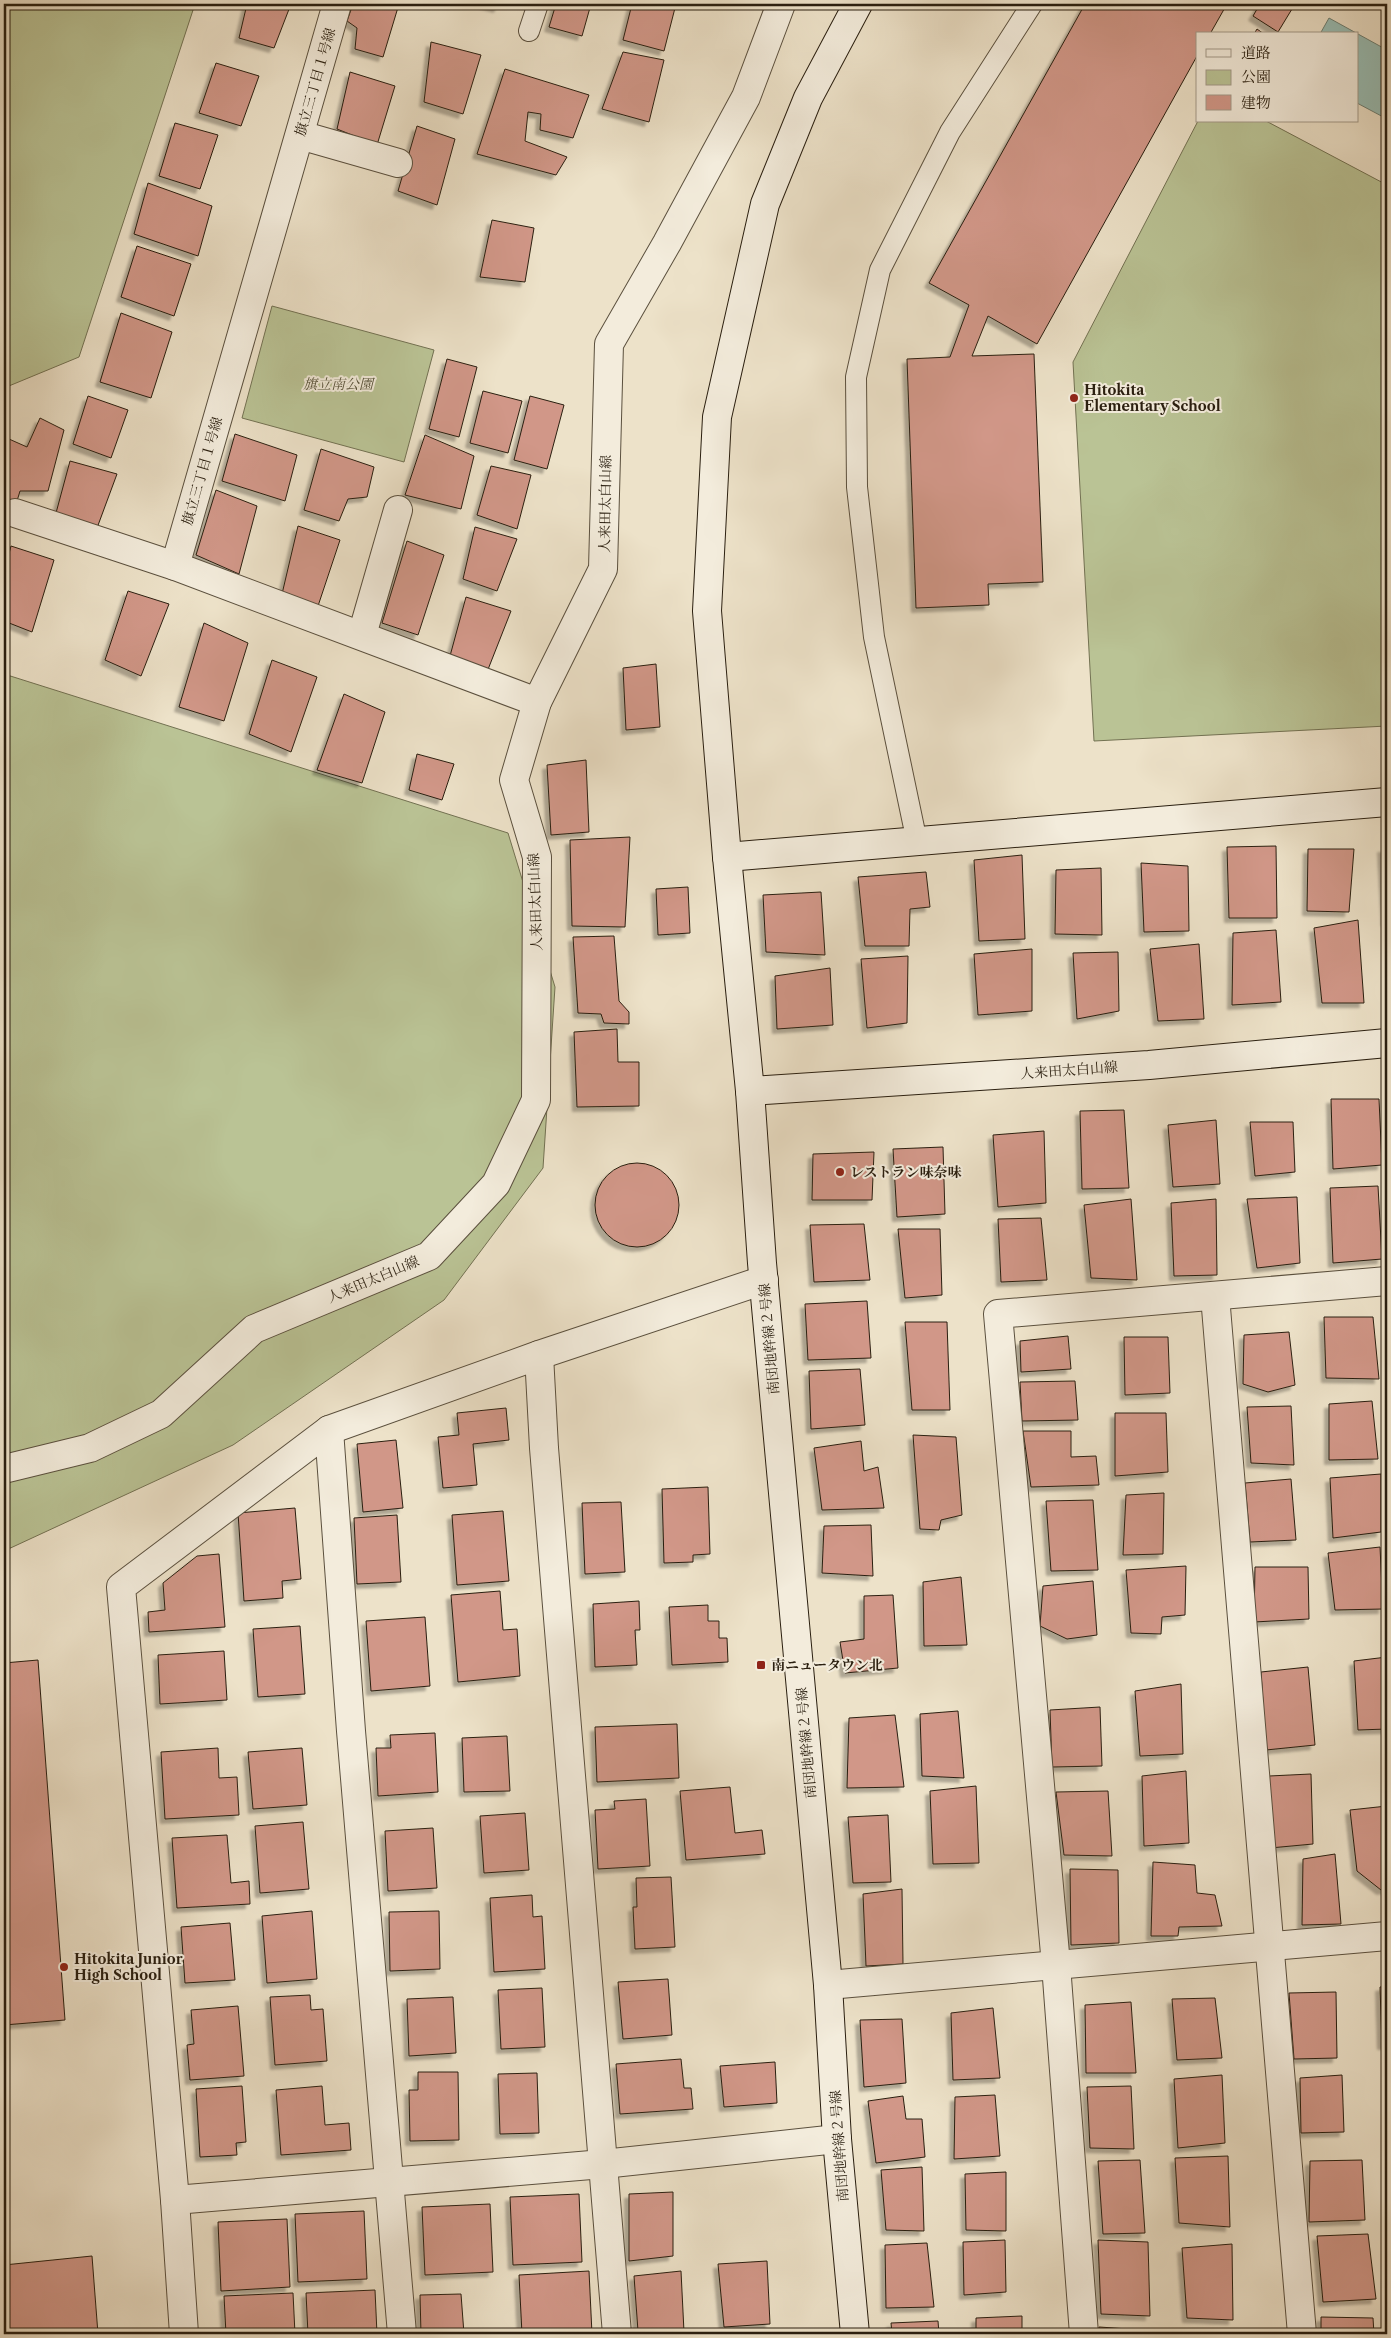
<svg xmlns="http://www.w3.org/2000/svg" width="1391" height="2338" viewBox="0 0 1391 2338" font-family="'Libre Caslon Text','Noto Serif JP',serif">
	<defs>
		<filter id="shadow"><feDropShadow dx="-4.5" dy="4.5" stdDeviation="1" flood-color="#0004"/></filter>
	</defs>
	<rect width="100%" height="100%" fill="#ede2c9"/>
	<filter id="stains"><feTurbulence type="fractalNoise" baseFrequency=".004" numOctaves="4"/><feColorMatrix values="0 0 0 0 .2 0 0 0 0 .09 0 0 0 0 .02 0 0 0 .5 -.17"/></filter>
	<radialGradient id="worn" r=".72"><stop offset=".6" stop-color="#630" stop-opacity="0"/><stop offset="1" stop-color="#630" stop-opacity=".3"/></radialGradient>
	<g fill="#bac395" stroke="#727152">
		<polygon points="4,4 195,4 79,357 4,388"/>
		<polygon points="1198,121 1266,121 1387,185 1387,726 1094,741 1073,362"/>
		<polygon points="272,306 434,350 404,462 242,418"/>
		<polygon points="4,674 508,833 555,987 543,1168 444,1300 233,1445 4,1551"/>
	</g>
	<polygon fill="#99beb5" stroke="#6d7e73" points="1329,18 1387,50 1387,119 1357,103 1357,34 1320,34"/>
	<g fill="#d19788" stroke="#2a1f10" filter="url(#shadow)">
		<polygon points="247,4 291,4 274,48 239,38"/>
		<polygon points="353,4 399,4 383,57 355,49 357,28 347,21"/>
		<polygon points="484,4 500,4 498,8"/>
		<polygon points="556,4 591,4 582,36 549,27"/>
		<polygon points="632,4 676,4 664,51 623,40"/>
		<polygon points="1085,4 1227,4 1210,34 1197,34 1197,56 1037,344 988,316 972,356 1034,354 1043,582 988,584 989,605 916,608 907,359 950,357 969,305 929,283"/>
		<polygon points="1260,4 1295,4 1278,32 1253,16"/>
		<polygon points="1257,29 1264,34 1254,34"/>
		<polygon points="431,42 481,55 463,114 424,102"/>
		<polygon points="623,52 664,60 649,122 602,109"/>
		<polygon points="216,63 259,76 241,126 199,113"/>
		<polygon points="505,69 589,95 573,138 540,130 541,114 528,112 525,141 567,157 556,175 477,154"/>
		<polygon points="350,72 395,86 377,145 337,129"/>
		<polygon points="175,123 218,135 200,189 159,176"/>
		<polygon points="417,126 455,139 437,205 398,191"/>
		<polygon points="148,183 212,206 198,256 134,234"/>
		<polygon points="492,220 534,228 525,282 480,277"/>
		<polygon points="137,246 191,264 174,316 121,297"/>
		<polygon points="121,313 172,332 151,398 100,382"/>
		<polygon points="447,359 477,367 459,437 429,429"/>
		<polygon points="483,391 522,401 508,453 470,443"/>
		<polygon points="88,396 128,410 111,458 73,444"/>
		<polygon points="530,396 564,405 547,469 514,460"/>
		<polygon points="40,418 64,430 48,491 20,491 17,501 4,499 4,453 9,439 27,447"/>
		<polygon points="235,434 297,455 285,501 222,481"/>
		<polygon points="425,435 474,456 461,509 405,495"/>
		<polygon points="321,449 374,467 367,497 348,499 339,521 304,510"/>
		<polygon points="70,461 117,474 97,528 56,513"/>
		<polygon points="491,466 531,475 517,529 477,515"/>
		<polygon points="216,490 257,506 239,574 196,555"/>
		<polygon points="298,526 340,540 318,606 282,594"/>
		<polygon points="475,527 517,539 497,591 463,579"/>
		<polygon points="407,541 444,555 418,635 382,623"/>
		<polygon points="11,546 54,560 32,632 4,621 4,573"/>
		<polygon points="128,591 169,604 141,676 105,660"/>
		<polygon points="466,597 511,611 487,672 450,656"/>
		<polygon points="204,623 248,643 224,721 179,707"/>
		<polygon points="272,660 317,677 291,752 249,734"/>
		<polygon points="656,664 660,727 626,730 623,668"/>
		<polygon points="344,694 385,712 362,783 317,770"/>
		<polygon points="417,754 454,764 442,800 409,790"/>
		<polygon points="586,760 589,832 551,835 547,765"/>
		<polygon points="630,837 625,927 572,926 570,840"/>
		<polygon points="1276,846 1277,918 1229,918 1227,847"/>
		<polygon points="1382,848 1387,848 1386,922"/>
		<polygon points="1308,849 1354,849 1349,912 1307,911"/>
		<polygon points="1022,855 1025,939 979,941 974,860"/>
		<polygon points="1141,863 1188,866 1189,931 1144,932"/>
		<polygon points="1101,868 1102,935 1055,934 1056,870"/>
		<polygon points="926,872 930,907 910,909 909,946 865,946 858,877"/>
		<polygon points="688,887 690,933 658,935 656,889"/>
		<polygon points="821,892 825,955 766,952 763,895"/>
		<polygon points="1358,920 1364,1003 1322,1003 1314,928"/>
		<polygon points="1276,930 1281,1002 1232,1005 1233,933"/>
		<polygon points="614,936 619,1001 629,1012 629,1024 604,1023 601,1014 578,1013 573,937"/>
		<polygon points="1199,944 1204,1019 1158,1021 1150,949"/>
		<polygon points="1032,949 1032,1011 978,1015 974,954"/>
		<polygon points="1118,952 1119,1011 1077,1019 1073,953"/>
		<polygon points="908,956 907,1023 867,1028 861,959"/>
		<polygon points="830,968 833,1025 777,1029 775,976"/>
		<polygon points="617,1029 618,1062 639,1062 639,1106 577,1107 574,1032"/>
		<polygon points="1331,1099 1379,1099 1382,1165 1333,1169"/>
		<polygon points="1124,1110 1129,1188 1082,1189 1080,1111"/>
		<polygon points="1216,1120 1220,1184 1173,1187 1168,1125"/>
		<polygon points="1250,1122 1293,1122 1295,1172 1255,1176"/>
		<polygon points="1044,1131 1046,1203 998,1207 993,1135"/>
		<polygon points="943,1147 945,1214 897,1217 893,1149"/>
		<polygon points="874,1152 872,1200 812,1200 813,1154"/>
		<circle cx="637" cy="1205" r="42"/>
		<polygon points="1378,1186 1382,1259 1333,1263 1330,1188"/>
		<polygon points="1297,1197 1300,1263 1257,1268 1247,1199"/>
		<polygon points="1131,1199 1137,1280 1091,1278 1084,1205"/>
		<polygon points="1216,1199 1217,1275 1174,1276 1171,1203"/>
		<polygon points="1041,1218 1047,1280 1001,1282 998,1219"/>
		<polygon points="864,1224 870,1280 814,1282 810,1225"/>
		<polygon points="898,1229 940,1229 942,1295 905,1298"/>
		<polygon points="867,1301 871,1358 808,1360 805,1304"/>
		<polygon points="1324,1317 1373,1317 1379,1379 1326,1378"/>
		<polygon points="905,1322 947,1322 950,1410 912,1410"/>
		<polygon points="1289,1332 1295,1385 1268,1392 1243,1384 1244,1335"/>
		<polygon points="1068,1336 1071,1369 1021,1372 1020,1341"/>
		<polygon points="1124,1337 1168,1337 1170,1393 1125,1395"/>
		<polygon points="860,1369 865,1425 811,1429 809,1371"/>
		<polygon points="1075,1381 1078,1420 1022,1421 1020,1382"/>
		<polygon points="1372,1401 1378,1459 1329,1460 1329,1404"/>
		<polygon points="1291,1406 1294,1465 1251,1463 1247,1407"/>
		<polygon points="506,1408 509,1440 473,1444 477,1485 443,1488 438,1437 459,1435 457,1413"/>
		<polygon points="1115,1413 1166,1413 1168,1472 1115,1476"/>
		<polygon points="1023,1431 1071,1431 1071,1457 1096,1456 1099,1485 1031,1487"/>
		<polygon points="913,1435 956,1437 962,1515 941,1520 939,1530 920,1529"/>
		<polygon points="396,1440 403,1508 363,1512 357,1444"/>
		<polygon points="861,1441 864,1471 878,1467 884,1508 822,1510 814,1448"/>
		<polygon points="1381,1474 1381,1532 1333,1538 1330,1478"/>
		<polygon points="1291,1479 1296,1540 1250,1542 1245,1483"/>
		<polygon points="708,1487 710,1554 693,1555 693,1562 664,1563 662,1489"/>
		<polygon points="1164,1493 1163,1554 1123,1555 1126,1495"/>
		<polygon points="1093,1500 1098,1570 1051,1571 1046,1501"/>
		<polygon points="621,1502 625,1572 585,1574 582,1503"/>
		<polygon points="295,1508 301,1579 282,1581 283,1598 244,1601 238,1513"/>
		<polygon points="503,1511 509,1581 457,1585 452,1515"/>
		<polygon points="397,1515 401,1582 357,1584 354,1518"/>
		<polygon points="871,1525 873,1576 822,1573 824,1526"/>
		<polygon points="1380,1547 1383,1609 1335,1610 1328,1553"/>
		<polygon points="219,1554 225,1627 149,1632 148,1612 165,1610 163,1583 197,1556"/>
		<polygon points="1186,1566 1185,1615 1162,1617 1161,1634 1131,1633 1126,1570"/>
		<polygon points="1255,1567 1308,1567 1309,1619 1254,1622"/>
		<polygon points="961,1577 967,1645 924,1646 923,1582"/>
		<polygon points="1093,1581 1097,1635 1067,1639 1040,1626 1043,1586"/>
		<polygon points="500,1591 503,1630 517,1629 520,1676 458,1682 451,1595"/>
		<polygon points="893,1595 898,1668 845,1673 840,1642 864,1639 864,1596"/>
		<polygon points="639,1601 640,1630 635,1630 637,1665 595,1667 593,1604"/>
		<polygon points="708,1605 708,1621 719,1621 719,1638 727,1638 728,1662 672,1665 669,1607"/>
		<polygon points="425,1617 430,1686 371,1691 366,1621"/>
		<polygon points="300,1626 305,1694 258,1697 253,1629"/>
		<polygon points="224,1651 227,1700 160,1704 158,1655"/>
		<polygon points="1387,1657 1387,1729 1358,1730 1354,1661"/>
		<polygon points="38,1660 65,2020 4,2025 4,1663"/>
		<polygon points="1308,1667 1315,1745 1266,1750 1261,1672"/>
		<polygon points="1181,1684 1183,1754 1140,1756 1135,1691"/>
		<polygon points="1100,1707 1102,1766 1052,1767 1050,1710"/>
		<polygon points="958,1711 964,1778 922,1776 920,1714"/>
		<polygon points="895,1715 904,1787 847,1788 849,1718"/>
		<polygon points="677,1724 679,1778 597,1782 595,1727"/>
		<polygon points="435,1733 438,1792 378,1796 376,1748 391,1748 390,1735"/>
		<polygon points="507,1736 510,1791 464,1792 462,1738"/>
		<polygon points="218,1748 219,1778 237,1777 239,1815 165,1819 161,1752"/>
		<polygon points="302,1748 307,1805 253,1809 248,1752"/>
		<polygon points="1186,1771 1189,1843 1144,1846 1142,1776"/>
		<polygon points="1311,1774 1313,1844 1270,1848 1269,1776"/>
		<polygon points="976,1786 979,1863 933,1864 930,1791"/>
		<polygon points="730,1787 735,1833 762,1830 765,1854 686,1860 680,1791"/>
		<polygon points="1108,1791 1112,1856 1064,1855 1056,1792"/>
		<polygon points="646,1799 650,1866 598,1869 595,1810 615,1809 614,1801"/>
		<polygon points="1387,1806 1387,1889 1381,1890 1357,1871 1350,1810"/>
		<polygon points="525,1813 529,1870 484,1873 480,1816"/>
		<polygon points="888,1815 891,1882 853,1883 848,1817"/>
		<polygon points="303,1822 309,1889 260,1893 255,1826"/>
		<polygon points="433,1828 437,1888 388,1891 385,1831"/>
		<polygon points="227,1835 231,1883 249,1881 250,1904 177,1908 172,1838"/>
		<polygon points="1335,1854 1341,1924 1302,1925 1303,1859"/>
		<polygon points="1153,1862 1195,1865 1197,1893 1215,1895 1222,1926 1179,1927 1178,1936 1151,1936"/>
		<polygon points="1070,1869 1118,1870 1119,1943 1071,1945"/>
		<polygon points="671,1877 675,1947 635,1949 633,1907 637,1907 636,1878"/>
		<polygon points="902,1889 903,1964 866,1966 863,1894"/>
		<polygon points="532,1895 533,1917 542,1916 545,1969 494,1972 490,1898"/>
		<polygon points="312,1911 317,1979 267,1983 262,1916"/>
		<polygon points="439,1911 440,1969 390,1971 389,1912"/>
		<polygon points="230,1923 235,1980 185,1983 181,1927"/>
		<polygon points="668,1979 672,2035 623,2039 618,1982"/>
		<polygon points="1387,1986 1387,2045 1382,2045 1380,1987"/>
		<polygon points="542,1988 545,2047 501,2049 498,1990"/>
		<polygon points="1336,1992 1337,2058 1294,2059 1289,1993"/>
		<polygon points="310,1995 311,2010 323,2009 327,2061 275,2065 270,1997"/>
		<polygon points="453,1997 456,2053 409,2056 407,1999"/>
		<polygon points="1215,1998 1222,2058 1177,2060 1172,1999"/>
		<polygon points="1131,2002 1136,2073 1086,2073 1085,2005"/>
		<polygon points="238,2006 244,2076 190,2080 187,2045 194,2044 191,2010"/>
		<polygon points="993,2008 1000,2078 953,2080 951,2013"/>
		<polygon points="902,2019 906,2083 864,2087 860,2020"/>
		<polygon points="681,2059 684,2088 691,2088 693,2109 620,2114 616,2064"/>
		<polygon points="775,2062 777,2103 724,2107 720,2066"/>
		<polygon points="418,2072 458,2072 459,2140 410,2141 409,2090 418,2090"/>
		<polygon points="537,2073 539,2133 500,2134 498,2074"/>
		<polygon points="1222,2075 1225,2143 1178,2148 1174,2079"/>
		<polygon points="1342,2075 1344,2132 1301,2133 1300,2078"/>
		<polygon points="242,2086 246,2142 236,2143 237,2155 200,2157 196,2089"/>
		<polygon points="322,2086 325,2125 349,2123 351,2150 281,2155 276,2090"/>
		<polygon points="1131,2086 1134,2149 1090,2148 1087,2087"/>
		<polygon points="995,2095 1000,2156 954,2159 955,2097"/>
		<polygon points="903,2096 906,2119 922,2119 925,2157 876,2163 868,2101"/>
		<polygon points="1228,2156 1230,2227 1179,2223 1175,2158"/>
		<polygon points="1140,2160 1145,2233 1103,2234 1098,2161"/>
		<polygon points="1362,2160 1365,2220 1309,2222 1310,2161"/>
		<polygon points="922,2167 924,2231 886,2230 881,2170"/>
		<polygon points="1006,2172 1006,2231 966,2230 965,2174"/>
		<polygon points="673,2192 673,2256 629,2261 629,2194"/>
		<polygon points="579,2194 582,2262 513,2265 510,2197"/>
		<polygon points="490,2204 493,2272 425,2275 422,2207"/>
		<polygon points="364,2211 367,2279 298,2282 295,2214"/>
		<polygon points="287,2219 290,2287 221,2291 218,2222"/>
		<polygon points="1368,2234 1376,2299 1323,2302 1317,2236"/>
		<polygon points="1005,2240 1006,2292 964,2295 963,2242"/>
		<polygon points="1098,2240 1148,2242 1150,2316 1101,2314"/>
		<polygon points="927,2243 934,2307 886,2308 885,2245"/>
		<polygon points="1232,2244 1233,2320 1187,2318 1182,2248"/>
		<polygon points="92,2256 98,2334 4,2334 4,2265"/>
		<polygon points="767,2261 770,2324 724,2327 718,2264"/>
		<polygon points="589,2271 592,2334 522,2334 519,2275"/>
		<polygon points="681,2271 684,2332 638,2331 634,2276"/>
		<polygon points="375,2290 377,2334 308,2334 306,2293"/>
		<polygon points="293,2293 295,2334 226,2334 224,2296"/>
		<polygon points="461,2294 464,2334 421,2334 420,2295"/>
		<polygon points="1022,2316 1022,2334 976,2334 976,2318"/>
		<polygon points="1321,2317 1373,2318 1374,2334 1321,2334"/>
		<polygon points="938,2321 939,2334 892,2334 891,2323"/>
		<polygon points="1099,2327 1158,2331 1158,2334 1100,2334"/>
	</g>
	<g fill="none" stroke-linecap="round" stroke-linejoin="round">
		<defs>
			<g id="lane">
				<polyline points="529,31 538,4"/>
				<polyline points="917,842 874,637 857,487 856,377 880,270 950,132 1032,4"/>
			</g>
			<g id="street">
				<polyline points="337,4 175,566 537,702"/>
				<polyline points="300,135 398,163"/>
				<polyline points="15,513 175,566"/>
				<polyline points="362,635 398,510"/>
				<polyline points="1215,1296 1302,2334"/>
				<polyline points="539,1355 544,1448 617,2334"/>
				<polyline points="329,1430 351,1731 402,2334"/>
				<polyline points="4,1469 90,1448 161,1414 254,1329 429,1256 496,1184 536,1100 537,857 514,780 537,702 603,569 609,344 667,243 746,97 781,4"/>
				<polyline points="828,1985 1387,1936"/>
				<polyline points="175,2200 603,2164 837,2139"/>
				<polyline points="184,2334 175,2200 121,1587 329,1430 539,1355 764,1280"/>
				<polyline points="1084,2334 1056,1965 998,1314 1387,1281"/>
			</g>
			<g id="secondary">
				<polyline points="727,857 1387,802"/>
				<polyline points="750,1091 1149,1065 1387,1043"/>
				<polyline points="855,2334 837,2139 828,1985 762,1263 750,1091 727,857 707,611 717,417 765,204 808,98 858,4"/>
			</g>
		</defs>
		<use href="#lane" stroke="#5b503e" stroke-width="22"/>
		<use href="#street" stroke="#5b503e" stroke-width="30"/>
		<use href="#secondary" stroke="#2a1f10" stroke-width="30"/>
		<use href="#lane" stroke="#f3ecdc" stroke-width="20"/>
		<use href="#street" stroke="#f3ecdc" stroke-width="28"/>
		<use href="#secondary" stroke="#f3ecdc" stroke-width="28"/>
	</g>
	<g fill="#8f2418" stroke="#f3ecdc" stroke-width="2">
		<circle cx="1074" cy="398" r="5"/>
		<circle cx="840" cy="1172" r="5"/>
		<rect x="756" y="1660" width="10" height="10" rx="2.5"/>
		<circle cx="64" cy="1967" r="5"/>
	</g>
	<g text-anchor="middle" stroke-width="4" stroke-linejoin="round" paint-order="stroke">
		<g font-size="14" fill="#2a1f10" stroke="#f3ecdc">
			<text transform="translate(315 82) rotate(-74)" y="5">旗立三丁目１号線</text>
			<text transform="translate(202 471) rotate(-74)" y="5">旗立三丁目１号線</text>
			<text transform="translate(605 504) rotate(-89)" y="5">人来田太白山線</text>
			<text transform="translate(535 902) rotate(-92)" y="5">人来田太白山線</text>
			<text transform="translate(1069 1070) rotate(-4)" y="5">人来田太白山線</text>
			<text transform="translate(373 1279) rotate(-23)" y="5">人来田太白山線</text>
			<text transform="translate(769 1339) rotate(-95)" y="5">南団地幹線２号線</text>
			<text transform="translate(806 1743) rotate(-95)" y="5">南団地幹線２号線</text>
			<text transform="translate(839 2146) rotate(-94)" y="5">南団地幹線２号線</text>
		</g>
		<g font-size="14" font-style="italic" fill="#555038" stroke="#f3ecdc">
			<text x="338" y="389">旗立南公園</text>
		</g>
		<g font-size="14" font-weight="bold" fill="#2a1f10" stroke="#f3ecdc" text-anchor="start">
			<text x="1084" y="395">Hitokita<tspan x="1084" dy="16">Elementary School</tspan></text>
			<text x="850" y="1177">レストラン味奈味</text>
			<text x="771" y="1670">南ニュータウン北</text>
			<text x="74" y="1964">Hitokita Junior<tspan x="74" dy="16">High School</tspan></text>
		</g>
	</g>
	<rect width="1391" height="2338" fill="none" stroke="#ede2c9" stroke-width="20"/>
	<rect x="5" y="5" width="1381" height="2328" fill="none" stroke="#2a1f10" stroke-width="2.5"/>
	<rect x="10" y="10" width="1371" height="2318" fill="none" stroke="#2a1f10"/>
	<rect x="1196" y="32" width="162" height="90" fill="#f3ecdc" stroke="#a39a8a"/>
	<rect x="1206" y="49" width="25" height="8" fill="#f3ecdc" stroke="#a39a8a"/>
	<text x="1241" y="58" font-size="15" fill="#2a1f10">道路</text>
	<rect x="1206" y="70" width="25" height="15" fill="#bac395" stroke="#a39a8a"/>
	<text x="1241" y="82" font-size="15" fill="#2a1f10">公園</text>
	<rect x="1206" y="95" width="25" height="15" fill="#d19788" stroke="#a39a8a"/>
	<text x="1241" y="108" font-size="15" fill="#2a1f10">建物</text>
	<rect width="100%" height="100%" filter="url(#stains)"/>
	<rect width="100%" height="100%" fill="url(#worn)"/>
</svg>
